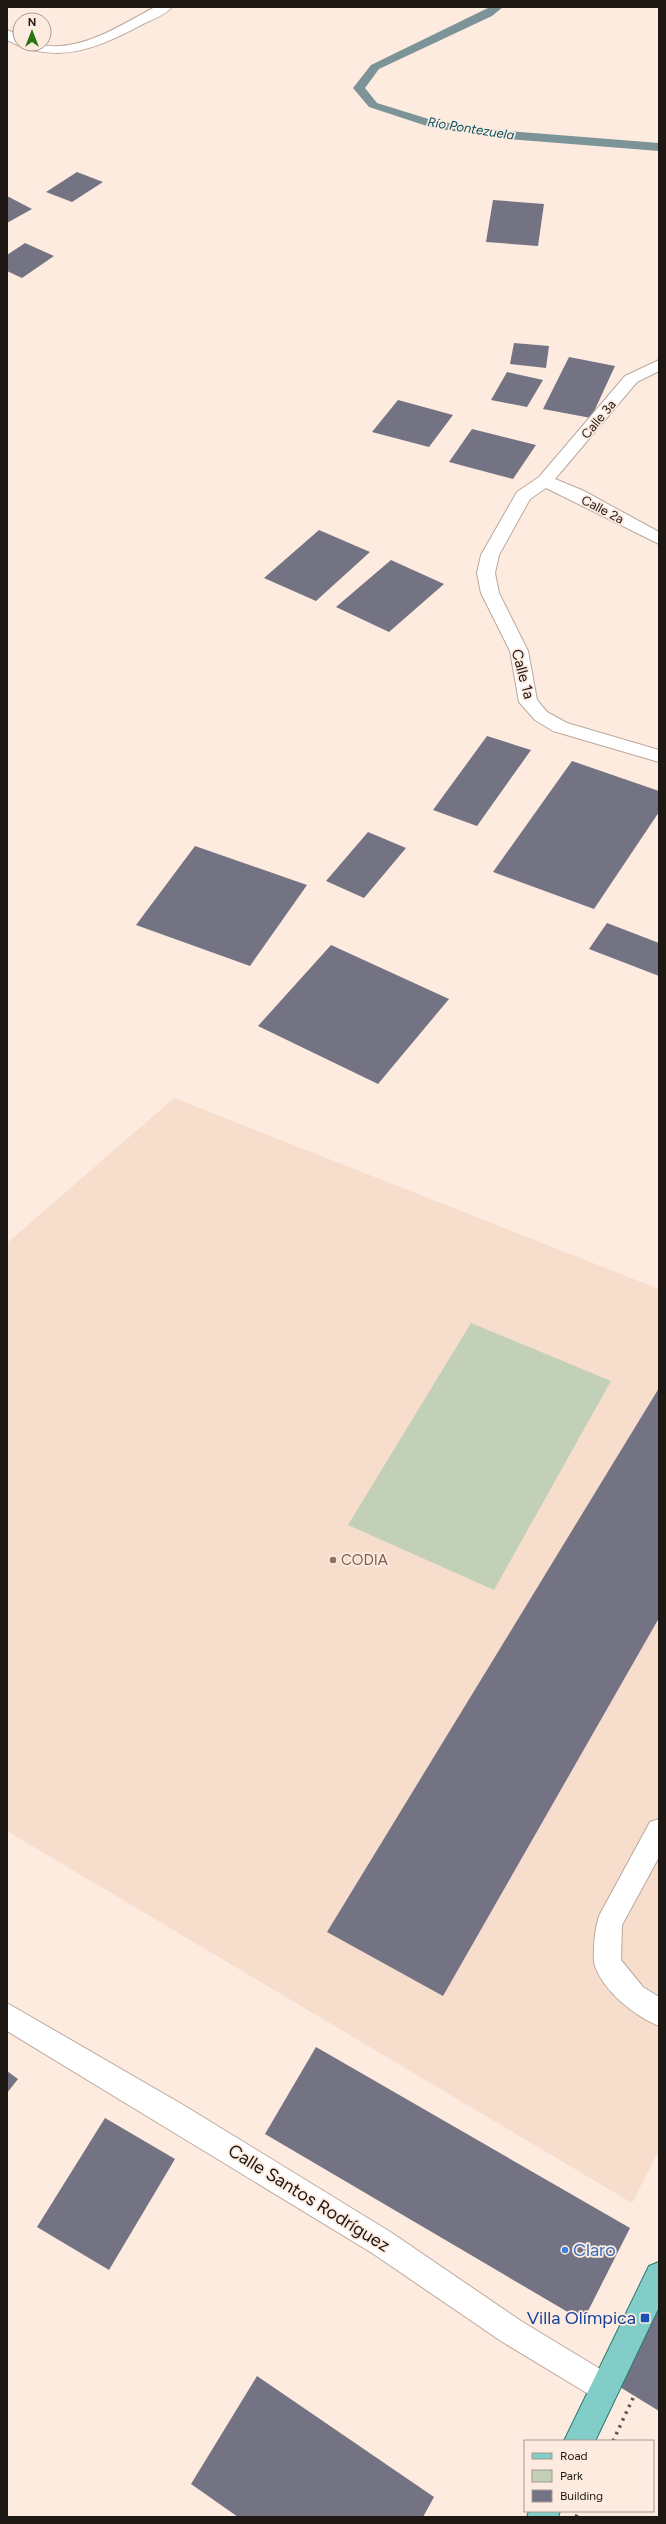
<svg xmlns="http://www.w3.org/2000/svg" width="666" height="2524" viewBox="0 0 666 2524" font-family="Figtree,sans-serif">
	<rect width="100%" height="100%" fill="#feebdf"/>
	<polygon fill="#f7ddcc" points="174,1098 659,1289 659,2150 632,2203 7,1831 7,1243"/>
	<polygon fill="#c1d0b7" points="471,1323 611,1381 494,1590 348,1525"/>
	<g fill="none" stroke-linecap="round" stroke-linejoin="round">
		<polygon fill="#7c9498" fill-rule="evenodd" points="490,7 503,7 492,16 379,69 365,88 377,103 435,121 508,131 659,143 659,151 508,139 433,128 369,107 353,88 371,65"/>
	</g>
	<g fill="#747384">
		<polygon points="77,172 103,182 72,202 46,192"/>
		<polygon points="7,196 32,209 7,223"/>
		<polygon points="493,200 544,204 538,246 486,242"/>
		<polygon points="25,243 54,256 22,278 7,271 7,255"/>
		<polygon points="514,343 549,346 546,368 510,364"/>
		<polygon points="569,357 615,366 591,418 543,409"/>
		<polygon points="507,372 543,380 527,407 491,400"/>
		<polygon points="398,400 453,415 429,447 372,432"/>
		<polygon points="472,429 536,445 513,479 449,462"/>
		<polygon points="319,530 370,552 316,601 264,578"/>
		<polygon points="391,560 444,584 389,632 336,607"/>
		<polygon points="487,736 531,750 477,826 433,810"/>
		<polygon points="572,761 659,791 659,812 594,909 493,872"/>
		<polygon points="368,832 406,848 364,898 326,881"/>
		<polygon points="195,846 307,885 250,966 136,925"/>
		<polygon points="607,923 659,943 659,976 589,949"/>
		<polygon points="331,945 449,999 378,1084 258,1026"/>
		<polygon points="659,1388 659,1618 443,1996 327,1932"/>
		<polygon points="316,2047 630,2228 583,2321 265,2134"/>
		<polygon points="7,2071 18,2079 7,2093"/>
		<polygon points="105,2118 175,2159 109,2270 37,2227"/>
		<polygon points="659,2259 659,2411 602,2376"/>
		<polygon points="257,2376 434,2497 423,2517 238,2517 191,2484"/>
	</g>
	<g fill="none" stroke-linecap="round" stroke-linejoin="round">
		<defs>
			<path id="service" d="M659,1819V1857L622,1925L621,1960L643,1987L659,1997V2026C635,2016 604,1992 595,1966C592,1955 595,1925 600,1914L650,1822Z"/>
			<g id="minor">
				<path d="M155,7H172C166,15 151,20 143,24C96,49 57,66 7,40V30L20,35V44C34,44 47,47 60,46C94,44 126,22 155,7Z"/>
				<polygon points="659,360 659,371 637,382 555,479 584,491 659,532 659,544 546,488 530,499 499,555 495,573 499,593 528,651 537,700 547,712 567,723 659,750 659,762 553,731 535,720 519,702 510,651 481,593 477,573 481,555 517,492 539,477 625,376"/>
				<polygon points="7,2003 185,2106 392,2233 521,2321 615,2378 620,2388 615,2398 605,2403 595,2398 501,2341 372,2253 7,2031"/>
			</g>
			<g id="primary">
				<polygon points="659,2262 659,2307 595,2441 564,2441 649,2266"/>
				<polygon points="529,2511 560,2511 558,2517 527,2517"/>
			</g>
		</defs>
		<use href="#service" stroke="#baa99d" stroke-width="2"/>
		<use href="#minor" stroke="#baa99d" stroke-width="2"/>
		<use href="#primary" stroke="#297872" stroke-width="2"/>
		<use href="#service" fill="#fff" fill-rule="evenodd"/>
		<use href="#minor" fill="#fff" fill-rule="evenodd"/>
		<use href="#primary" fill="#82cdc8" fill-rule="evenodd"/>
		<g stroke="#5f554f" stroke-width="3.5" stroke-dasharray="2.5 5" stroke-linecap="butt">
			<polyline points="613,2441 634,2396"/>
			<polyline points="576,2517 579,2511"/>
		</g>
	</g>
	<circle fill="#8d6e63" stroke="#feebdf" stroke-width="1.5" cx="333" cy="1560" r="4"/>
	<circle fill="#3f7fe0" stroke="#feebdf" stroke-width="1.5" cx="565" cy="2250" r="4"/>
	<rect fill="#1a4fb4" stroke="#feebdf" stroke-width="1.5" x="640" y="2313" width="10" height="10" rx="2"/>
	<g text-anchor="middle" stroke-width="3.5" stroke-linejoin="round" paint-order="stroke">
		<g font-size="13" font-style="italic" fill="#055462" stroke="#feebdf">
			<text transform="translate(471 128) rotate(9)" y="5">Río Pontezuela</text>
		</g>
		<g font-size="13" fill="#1e1814" stroke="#feebdf">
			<text transform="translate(598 419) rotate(-50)" y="5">Calle 3a</text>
			<text transform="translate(603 509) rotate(28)" y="5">Calle 2a</text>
		</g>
		<g font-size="15" fill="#1e1814" stroke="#feebdf">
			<text transform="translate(523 674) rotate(75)" y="5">Calle 1a</text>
		</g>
		<g font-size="15" fill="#785e54" stroke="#feebdf" text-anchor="start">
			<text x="341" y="1565">CODIA</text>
		</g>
		<g font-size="18" fill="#1e1814" stroke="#feebdf">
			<text transform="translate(309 2198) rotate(32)" y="6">Calle Santos Rodríguez</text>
		</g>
		<g font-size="18" fill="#366cbe" stroke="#feebdf" text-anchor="start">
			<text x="573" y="2256">Claro</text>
		</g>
		<g font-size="18" fill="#164399" stroke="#feebdf" text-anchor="end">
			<text x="636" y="2324">Villa Olímpica</text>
		</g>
	</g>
	<rect width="666" height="2524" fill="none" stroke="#1e1814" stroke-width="16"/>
	<rect x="524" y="2440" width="130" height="72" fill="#feebdf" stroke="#a4978e"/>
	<rect x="532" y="2453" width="20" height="6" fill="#82cdc8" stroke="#a4978e"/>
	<text x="560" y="2460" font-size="12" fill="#1e1814">Road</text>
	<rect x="532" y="2470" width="20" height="12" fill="#c1d0b7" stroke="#a4978e"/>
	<text x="560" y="2480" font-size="12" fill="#1e1814">Park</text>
	<rect x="532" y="2490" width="20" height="12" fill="#747384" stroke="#a4978e"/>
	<text x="560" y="2500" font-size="12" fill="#1e1814">Building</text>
	<g transform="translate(32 32)"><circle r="19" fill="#feebdf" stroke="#a4978e"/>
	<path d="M0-3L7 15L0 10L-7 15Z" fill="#2c7314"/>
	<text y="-6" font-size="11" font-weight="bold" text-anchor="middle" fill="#1e1814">N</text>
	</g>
</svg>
